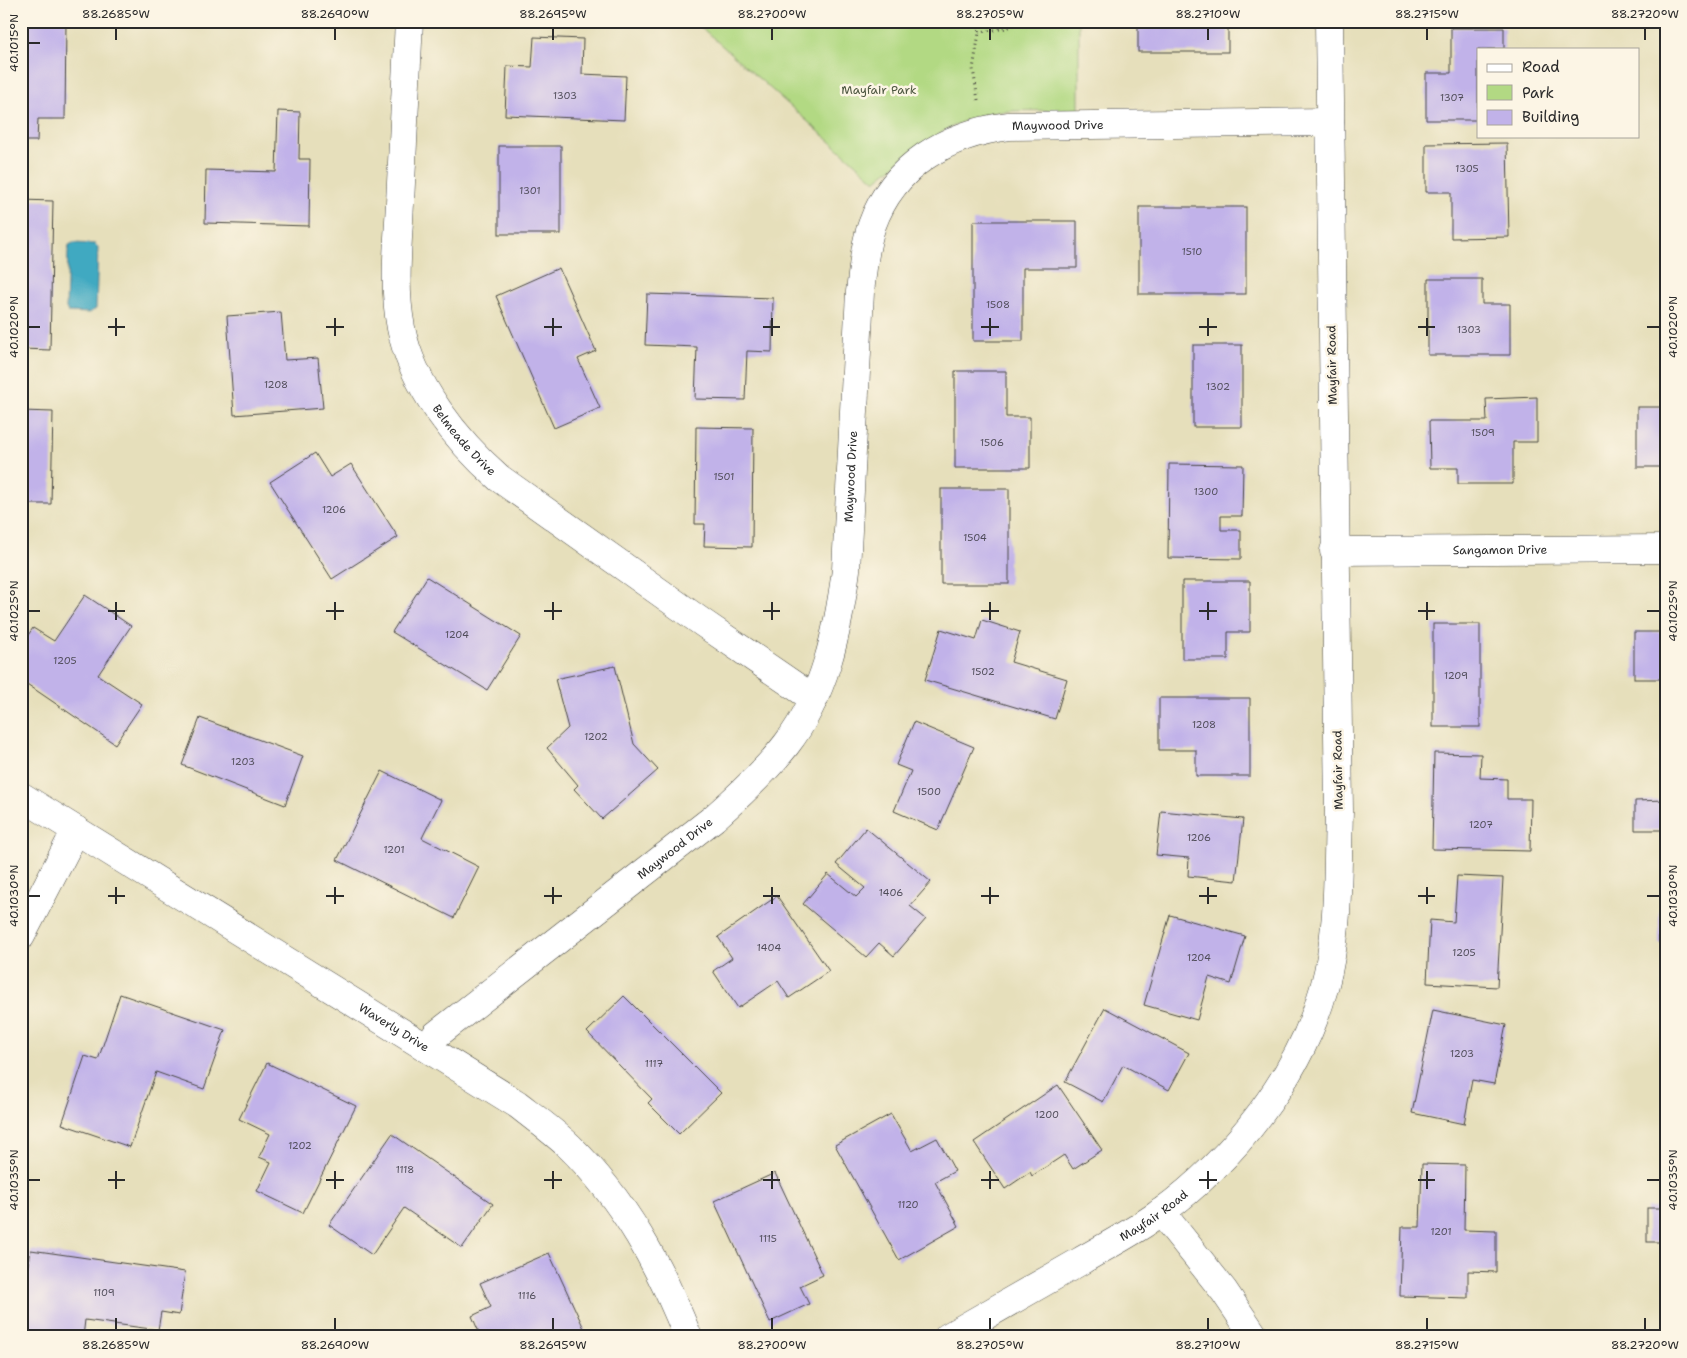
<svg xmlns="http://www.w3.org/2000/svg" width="1687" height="1358" viewBox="0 0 1687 1358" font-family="'Shantell Sans',sans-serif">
	<rect width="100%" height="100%" fill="#fcf5e5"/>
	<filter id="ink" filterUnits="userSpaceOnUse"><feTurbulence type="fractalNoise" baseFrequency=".02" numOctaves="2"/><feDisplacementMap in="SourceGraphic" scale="10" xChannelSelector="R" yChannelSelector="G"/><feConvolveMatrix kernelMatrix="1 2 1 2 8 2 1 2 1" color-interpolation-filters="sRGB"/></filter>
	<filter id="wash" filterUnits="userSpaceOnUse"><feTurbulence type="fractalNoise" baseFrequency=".0096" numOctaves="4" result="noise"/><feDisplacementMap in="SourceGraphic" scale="20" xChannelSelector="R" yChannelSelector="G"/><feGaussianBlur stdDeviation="1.12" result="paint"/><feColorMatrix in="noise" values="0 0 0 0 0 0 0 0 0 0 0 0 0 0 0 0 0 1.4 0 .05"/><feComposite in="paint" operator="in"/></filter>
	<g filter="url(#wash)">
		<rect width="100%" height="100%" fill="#e6dfbb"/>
		<path fill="#b2d983" stroke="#6e8257" d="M694,21H1079V111C1052,111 1016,109 991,113C950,120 907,155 875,181Z"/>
		<polygon fill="#41a9c1" stroke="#366a76" points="73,243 95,244 98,247 96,309 89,313 68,312 66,308 68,251 69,245"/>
		<g id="blocks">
			<g fill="#c1b2e9">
				<polygon points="21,21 66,21 65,119 38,119 37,141 21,141"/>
				<rect x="1138" y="21" width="90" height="31"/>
				<polygon points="1451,28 1504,28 1504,49 1478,49 1478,120 1426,120 1426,73 1451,73"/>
				<polygon points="534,37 583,39 582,74 626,76 624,120 505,115 507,66 532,67"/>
				<polygon points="278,111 300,112 299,159 310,159 309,226 205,223 206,170 276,172"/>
				<polygon points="1507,143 1509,237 1451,238 1451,192 1426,192 1426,144"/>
				<rect x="499" y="146" width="62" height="88"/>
				<polygon points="21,200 53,201 50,350 21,349"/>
				<rect x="1139" y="207" width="107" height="87"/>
				<polygon points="973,221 1077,221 1077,268 1023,268 1023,341 973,341"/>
				<polygon points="559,268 596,351 578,359 600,408 554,428 496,296"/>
				<polygon points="1428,279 1482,279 1482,304 1510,304 1510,355 1428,355"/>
				<polygon points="647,294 773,298 772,352 747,351 745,400 695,399 697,347 645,345"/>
				<polygon points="281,312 285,360 318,358 323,408 234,415 227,316"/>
				<rect x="1193" y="345" width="49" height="82"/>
				<polygon points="955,371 1006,371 1006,417 1030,417 1030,468 955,468"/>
				<polygon points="1537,397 1537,442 1513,442 1513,484 1458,484 1458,468 1430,468 1429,421 1487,421 1486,399"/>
				<rect x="1637" y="407" width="29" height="60"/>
				<polygon points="21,411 53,412 51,504 24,504 23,556 21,556"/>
				<polygon points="696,427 753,428 752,547 704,546 705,524 695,524"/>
				<polygon points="315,453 330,477 351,464 398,537 332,579 270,482"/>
				<polygon points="1169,464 1243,465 1242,516 1221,516 1221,530 1241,530 1241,559 1168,558"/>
				<rect x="941" y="489" width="68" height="95"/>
				<polygon points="427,577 521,636 487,690 392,632"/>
				<polygon points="1182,581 1250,581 1250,632 1228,632 1228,659 1182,659"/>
				<polygon points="85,595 131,626 98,675 142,704 115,744 21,680 21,645 33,628 54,641"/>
				<polygon points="982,620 1020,632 1011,662 1067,679 1055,719 925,680 941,629 976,640"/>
				<rect x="1433" y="624" width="47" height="103"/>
				<rect x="1634" y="632" width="32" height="47"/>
				<polygon points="615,666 634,744 658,770 602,819 574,789 578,785 547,748 568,728 555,679"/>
				<polygon points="1159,698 1250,698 1250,776 1196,776 1196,750 1159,750"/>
				<polygon points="200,718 303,756 285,805 182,765"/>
				<polygon points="914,722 974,747 938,830 894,811 911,771 896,765"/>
				<polygon points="1434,753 1481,754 1480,778 1507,779 1507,799 1531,799 1530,851 1432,849"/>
				<polygon points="382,771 441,800 422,838 479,867 454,918 337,860"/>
				<polygon points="1666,800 1666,830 1635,830 1635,801"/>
				<polygon points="1161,811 1243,819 1236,881 1188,876 1189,858 1156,855"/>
				<polygon points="866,828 931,882 910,906 926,919 894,956 879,943 866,957 803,904 828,874 856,897 865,888 836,864"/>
				<polygon points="1457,876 1503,878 1497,987 1427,983 1430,920 1454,922"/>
				<polygon points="777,896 829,971 789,998 778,981 738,1008 713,971 732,958 718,937"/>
				<rect x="1659" y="911" width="7" height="32"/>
				<polygon points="1170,915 1245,936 1231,984 1209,977 1197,1020 1144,1005"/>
				<polygon points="120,994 225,1030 204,1089 156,1072 130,1147 62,1124 85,1056 98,1060"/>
				<polygon points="624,996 721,1093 679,1134 648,1103 652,1099 587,1032"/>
				<polygon points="1105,1008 1189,1053 1169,1090 1123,1065 1103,1102 1065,1082"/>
				<polygon points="1433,1010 1506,1025 1494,1084 1472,1080 1464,1124 1412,1113"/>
				<polygon points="267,1063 356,1106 303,1213 257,1191 271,1162 259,1157 270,1134 239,1119"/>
				<polygon points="1058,1085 1102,1150 1073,1169 1064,1155 1032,1176 1030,1172 1005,1189 974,1142"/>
				<polygon points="891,1114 912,1151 937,1138 955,1171 935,1182 959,1226 899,1260 835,1145"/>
				<polygon points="392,1134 493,1204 462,1248 404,1208 372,1255 329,1225"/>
				<polygon points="1422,1164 1465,1165 1464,1230 1496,1231 1496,1272 1468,1271 1468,1298 1400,1296 1402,1227 1420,1227"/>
				<polygon points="775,1173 823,1275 800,1286 809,1304 770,1322 714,1201"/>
				<rect x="1647" y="1208" width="19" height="34"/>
				<polygon points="31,1250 185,1272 179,1315 161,1312 158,1330 85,1320 83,1337 21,1335 21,1320"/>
				<polygon points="549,1253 588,1337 519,1337 516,1332 507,1337 481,1337 472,1316 491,1307 480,1283"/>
			</g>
		</g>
	</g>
	<g filter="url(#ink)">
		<use href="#blocks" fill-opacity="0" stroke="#474641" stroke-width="1"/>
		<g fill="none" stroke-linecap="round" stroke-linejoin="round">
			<defs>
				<g id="street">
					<path id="s1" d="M409,21C406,82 403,143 400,203C398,245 393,287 401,328C412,385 457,441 499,478L703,623L814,699"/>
					<path id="s2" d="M1334,551L1666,549"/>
					<path id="s3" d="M21,796L517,1104C535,1118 554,1132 570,1147C625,1201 660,1266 688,1337"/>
					<polyline points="21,936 76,830"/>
					<path id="s4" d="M429,1048L436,1035L714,818C740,795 765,772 786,745C825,695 838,631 846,570L860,292C863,270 864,247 872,225C894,164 948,134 1009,126L1330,122"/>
					<polyline points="1161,1212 1224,1291 1255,1337"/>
					<path id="s5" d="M948,1337C991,1312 1035,1287 1079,1262C1106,1246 1134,1232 1160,1213C1233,1160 1300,1076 1324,988C1340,931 1337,871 1339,812L1329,21"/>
				</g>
			</defs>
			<use href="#street" stroke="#474641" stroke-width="29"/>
			<g stroke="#474641" stroke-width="3" stroke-dasharray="1 4" stroke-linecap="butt">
				<polyline points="979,32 1007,28 1021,21"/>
				<polyline points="978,100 973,69 981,21"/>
			</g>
			<use href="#street" stroke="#fff" stroke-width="28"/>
		</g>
	</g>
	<path fill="none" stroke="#2b2b2b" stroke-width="2" d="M116,28V40M335,28V40M553,28V40M772,28V40M990,28V40M1208,28V40M1427,28V40M1645,28V40M28,43H40M116,318V336M335,318V336M553,318V336M772,318V336M990,318V336M1208,318V336M1427,318V336M28,327H40M108,327H125M326,327H344M544,327H562M763,327H780M981,327H999M1199,327H1217M1418,327H1435M1647,327H1660M116,602V620M335,602V620M553,602V620M772,602V620M990,602V620M1208,602V620M1427,602V620M28,611H40M108,611H125M326,611H344M544,611H562M763,611H780M981,611H999M1199,611H1217M1418,611H1435M1647,611H1660M116,887V904M335,887V904M553,887V904M772,887V904M990,887V904M1208,887V904M1427,887V904M28,896H40M108,896H125M326,896H344M544,896H562M763,896H780M981,896H999M1199,896H1217M1418,896H1435M1647,896H1660M116,1171V1189M335,1171V1189M553,1171V1189M772,1171V1189M990,1171V1189M1208,1171V1189M1427,1171V1189M28,1180H40M108,1180H125M326,1180H344M544,1180H562M763,1180H780M981,1180H999M1199,1180H1217M1418,1180H1435M1647,1180H1660M116,1318V1330M335,1318V1330M553,1318V1330M772,1318V1330M990,1318V1330M1208,1318V1330M1427,1318V1330M1645,1318V1330"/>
	<g text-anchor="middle" stroke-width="5" stroke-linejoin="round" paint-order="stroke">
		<g font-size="10" fill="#504d5a">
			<text x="565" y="99">1303</text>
			<text x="1452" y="101">1307</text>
			<text x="1467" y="172">1305</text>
			<text x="530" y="194">1301</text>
			<text x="1192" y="255">1510</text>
			<text x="998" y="308">1508</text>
			<text x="1469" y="333">1303</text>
			<text x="276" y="388">1208</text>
			<text x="1218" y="390">1302</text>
			<text x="1483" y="436">1509</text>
			<text x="992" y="446">1506</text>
			<text x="724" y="480">1501</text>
			<text x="1206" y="495">1300</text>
			<text x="334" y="513">1206</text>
			<text x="975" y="541">1504</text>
			<text x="457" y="638">1204</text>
			<text x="65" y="664">1205</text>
			<text x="983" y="675">1502</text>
			<text x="1456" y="679">1209</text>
			<text x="1204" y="728">1208</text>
			<text x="596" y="740">1202</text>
			<text x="243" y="765">1203</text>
			<text x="929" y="795">1500</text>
			<text x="1481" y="828">1207</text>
			<text x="1199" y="841">1206</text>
			<text x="394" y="853">1201</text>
			<text x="891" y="896">1406</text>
			<text x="769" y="951">1404</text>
			<text x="1464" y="956">1205</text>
			<text x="1199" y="961">1204</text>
			<text x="1462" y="1057">1203</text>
			<text x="654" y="1067">1117</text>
			<text x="1047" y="1118">1200</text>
			<text x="300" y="1149">1202</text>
			<text x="405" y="1173">1118</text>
			<text x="908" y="1208">1120</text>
			<text x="1441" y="1235">1201</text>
			<text x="768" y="1242">1115</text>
			<text x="104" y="1296">1109</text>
			<text x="527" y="1299">1116</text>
		</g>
		<g font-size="12" fill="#4d5641" stroke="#fcf5e5">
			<text x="879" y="94">Mayfair Park</text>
		</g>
		<g font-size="12" fill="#2b2b2b" stroke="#fcf5e5">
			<text dy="4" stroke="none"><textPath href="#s4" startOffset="1231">Maywood Drive</textPath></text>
			<text transform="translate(1332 365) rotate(-91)" y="4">Mayfair Road</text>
			<text dy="4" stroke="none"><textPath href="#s1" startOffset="438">Belmeade Drive</textPath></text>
			<text dy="4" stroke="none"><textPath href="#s4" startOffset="751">Maywood Drive</textPath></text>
			<text dy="4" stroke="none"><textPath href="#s2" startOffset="166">Sangamon Drive</textPath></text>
			<text transform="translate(1338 770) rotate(-91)" y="4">Mayfair Road</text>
			<text dy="4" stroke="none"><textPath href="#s4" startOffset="318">Maywood Drive</textPath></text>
			<text dy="4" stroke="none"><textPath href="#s3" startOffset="439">Waverly Drive</textPath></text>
			<text dy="4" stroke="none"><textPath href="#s5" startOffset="239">Mayfair Road</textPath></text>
		</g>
	</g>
	<rect width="1687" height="1358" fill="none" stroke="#fcf5e5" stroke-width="55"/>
	<rect x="1477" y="48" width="162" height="90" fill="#fcf5e5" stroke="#a8a49b"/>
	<rect x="1487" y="64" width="25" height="8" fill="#ffffff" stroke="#a8a49b"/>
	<text x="1522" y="72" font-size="15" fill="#2b2b2b">Road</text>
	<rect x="1487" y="85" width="25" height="15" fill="#b2d983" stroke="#a8a49b"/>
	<text x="1522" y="98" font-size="15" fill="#2b2b2b">Park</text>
	<rect x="1487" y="110" width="25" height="15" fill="#c1b2e9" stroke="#a8a49b"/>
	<text x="1522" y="122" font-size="15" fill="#2b2b2b">Building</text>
	<rect x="28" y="28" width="1632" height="1302" fill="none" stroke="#2b2b2b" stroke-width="2"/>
	<g font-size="12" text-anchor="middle" fill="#2b2b2b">
		<text x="116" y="18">88.2685°W</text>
		<text x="335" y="18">88.2690°W</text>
		<text x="553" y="18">88.2695°W</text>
		<text x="772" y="18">88.2700°W</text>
		<text x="990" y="18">88.2705°W</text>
		<text x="1208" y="18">88.2710°W</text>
		<text x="1427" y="18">88.2715°W</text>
		<text x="1645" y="18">88.2720°W</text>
		<text transform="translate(14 43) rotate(-90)" y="4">40.1015°N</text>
		<text transform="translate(1673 327) rotate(-90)" y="4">40.1020°N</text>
		<text transform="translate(14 327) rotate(-90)" y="4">40.1020°N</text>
		<text transform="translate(1673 611) rotate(-90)" y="4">40.1025°N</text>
		<text transform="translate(14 611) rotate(-90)" y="4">40.1025°N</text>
		<text transform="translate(1673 896) rotate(-90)" y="4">40.1030°N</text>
		<text transform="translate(14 896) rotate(-90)" y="4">40.1030°N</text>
		<text transform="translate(1673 1180) rotate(-90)" y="4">40.1035°N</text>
		<text transform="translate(14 1180) rotate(-90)" y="4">40.1035°N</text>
		<text x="116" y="1349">88.2685°W</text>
		<text x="335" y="1349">88.2690°W</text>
		<text x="553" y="1349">88.2695°W</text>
		<text x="772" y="1349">88.2700°W</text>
		<text x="990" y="1349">88.2705°W</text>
		<text x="1208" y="1349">88.2710°W</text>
		<text x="1427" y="1349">88.2715°W</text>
		<text x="1645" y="1349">88.2720°W</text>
	</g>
</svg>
